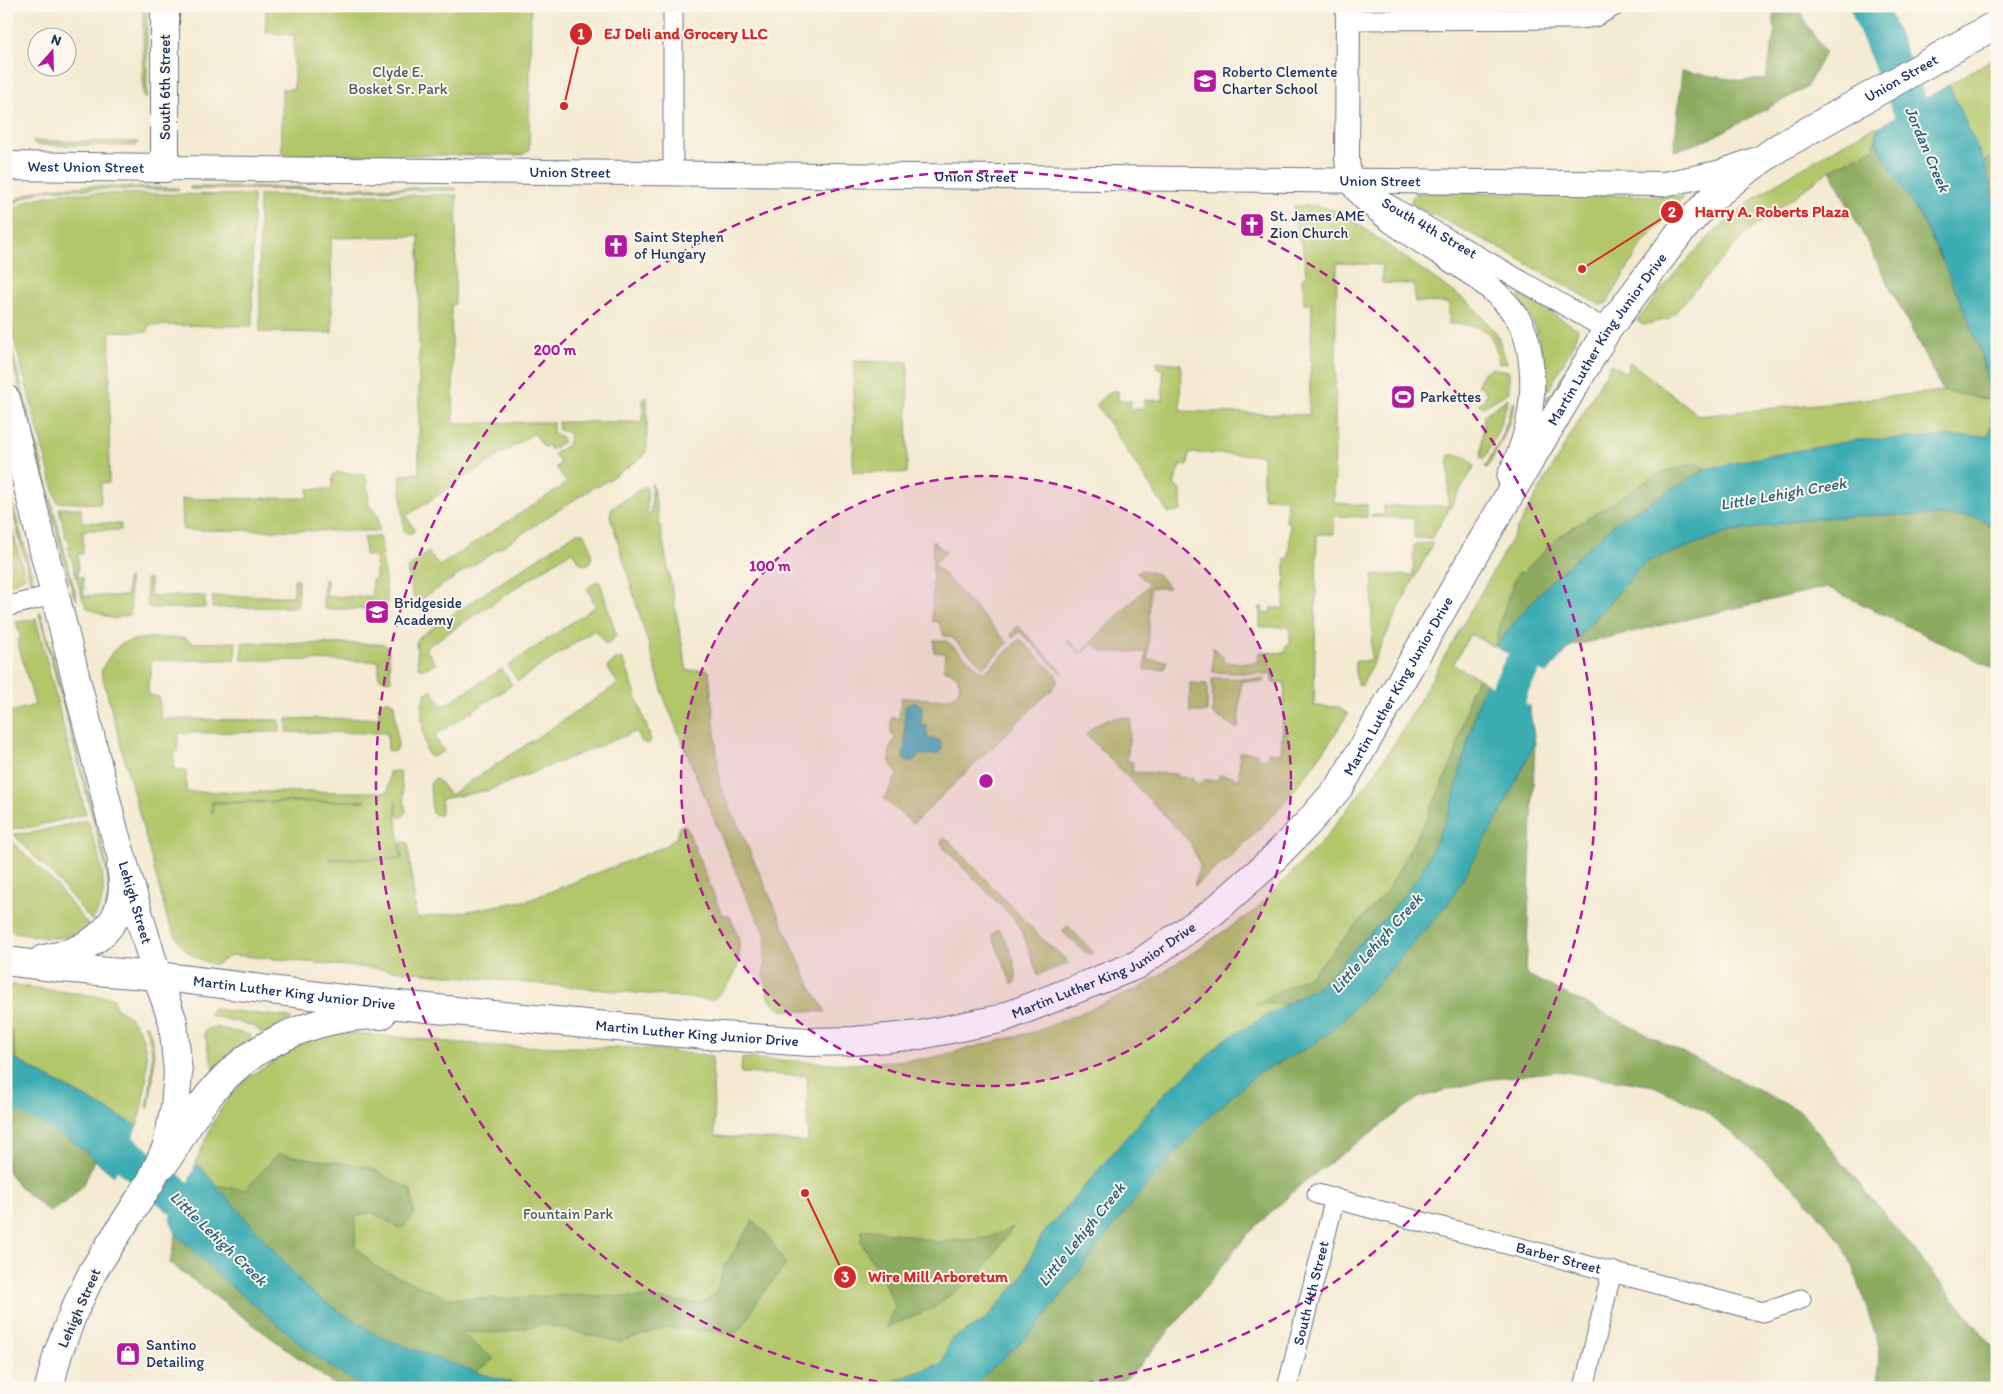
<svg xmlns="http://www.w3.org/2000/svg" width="2003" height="1394" viewBox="0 0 2003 1394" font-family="Itim,sans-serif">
	<rect width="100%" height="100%" fill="#fbf7ec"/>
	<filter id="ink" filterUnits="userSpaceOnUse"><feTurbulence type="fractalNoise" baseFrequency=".02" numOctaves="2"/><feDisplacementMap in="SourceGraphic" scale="10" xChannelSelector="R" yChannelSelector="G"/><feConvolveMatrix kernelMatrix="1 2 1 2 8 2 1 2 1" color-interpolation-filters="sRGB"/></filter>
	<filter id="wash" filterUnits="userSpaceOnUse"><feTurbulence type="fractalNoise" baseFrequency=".0096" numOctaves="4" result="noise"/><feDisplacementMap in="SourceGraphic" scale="20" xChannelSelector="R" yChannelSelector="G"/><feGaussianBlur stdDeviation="1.12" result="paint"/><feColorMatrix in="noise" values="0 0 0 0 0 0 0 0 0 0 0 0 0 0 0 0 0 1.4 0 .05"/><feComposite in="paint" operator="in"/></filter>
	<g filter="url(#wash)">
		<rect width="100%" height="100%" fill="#f4ead2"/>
		<g fill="#b2c66a" stroke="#667a64" fill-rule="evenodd">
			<polygon points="143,6 147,6 147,98 143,97"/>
			<polygon points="266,6 531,6 529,150 524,154 518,155 282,155 282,89 294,89 294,35 266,33"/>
			<polygon points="1997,56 1997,155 1984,162 1949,85"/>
			<path d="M1875,126L1877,128L1874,149L1830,170L1746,233L1669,319L1643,325L1637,321C1670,277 1706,235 1750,202C1789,173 1833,150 1875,126Z"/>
			<polygon points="33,141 138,142 135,146 36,145"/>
			<path d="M89,186L179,188V190L54,189C38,191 26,196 12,205L11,203C34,186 61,187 89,186Z"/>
			<polygon points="190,187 456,188 457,190 190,189"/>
			<polygon points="1430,192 1678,196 1683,197 1641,246 1607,303 1600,305 1498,247 1413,205 1411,201 1415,193"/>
			<polygon points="63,193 253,195 252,326 148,325 148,332 110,331 109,483 101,483 101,504 57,502 6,308 6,220 16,208 29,200"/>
			<polygon points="259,195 457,195 455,304 451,305 454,423 553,422 553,433 562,437 563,442 551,450 548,445 544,447 534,433 406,516 415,530 410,534 404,531 400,475 419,473 419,236 331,238 332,333 260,332"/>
			<path d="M1294,206H1319L1339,211L1472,305L1497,334L1507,363L1499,364C1494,329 1483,324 1449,324V303L1415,302L1414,284L1382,283V265L1337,263L1334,503L1367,505V517L1334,516V534H1317L1314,706L1338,707L1348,714C1318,762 1283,808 1242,846C1227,860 1210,873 1194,886L1200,865L1190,842L1086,734C1102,718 1108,717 1131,718L1127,761L1133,762L1132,772L1176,774V777L1193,778V782L1203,783L1204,780H1219V775L1233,776V779L1239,780L1240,752L1257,753V758L1267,759L1268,752L1281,753L1285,683L1272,682V674L1213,672V647L1228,663H1258L1259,652L1285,653L1286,645H1290V627H1260V607H1262V613H1271V608H1284L1285,559H1289L1290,522H1286L1287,499L1263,498V455L1189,453L1188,465H1180C1179,473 1175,477 1174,485L1181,490V511L1168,513L1096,404L1111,391H1118V400L1131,401V409H1144V400H1163V369H1157V361L1181,364L1180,411L1309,415L1312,309L1311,304L1304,303L1302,278L1306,274L1302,242L1297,239Z"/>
			<path d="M1521,295L1578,329L1573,345L1549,389H1546C1545,357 1538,325 1519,298V296Z"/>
			<polygon points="6,327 77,599 77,600 73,594 6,337"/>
			<polygon points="1581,343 1583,343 1548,402 1546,402 1545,398 1549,395 1551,396"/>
			<polygon points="854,361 908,362 907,473 853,472"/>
			<path d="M1630,362L1699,416L1943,391L1991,400L1992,422L1990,435C1905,440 1819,448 1736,462L1551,581L1517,619L1495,647L1470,634L1453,665L1478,678L1470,692L1455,756L1427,818L1388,890L1311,975L1262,1003L1288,1004L1221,1042L1203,1060L1163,1095L1042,1235L1020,1280L984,1321L951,1339L942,1363L883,1385L863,1388H531L475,1372L481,1368L214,1185L196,1162C208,1133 222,1099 247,1079C256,1071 268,1066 277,1059L273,1051L317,1034L350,1033L495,1046L638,1048L712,1056L715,1136L808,1142L807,1076L741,1073L742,1058L847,1064L926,1059L1038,1031L1142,987L1254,911L1322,842L1370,780L1401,733L1611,364L1626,373Z"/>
			<polygon points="1491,368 1509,371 1509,392 1483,407 1478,404 1485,399 1486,392 1479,385 1477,387 1483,373"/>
			<polygon points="647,396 647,447 644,456 599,486 594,487 423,598 420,599 413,596 407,569 428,552 439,566 567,483 556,467 561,464 553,454 568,445 570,435 567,432 559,430 558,422 642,422 643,399"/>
			<path d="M1508,398C1503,420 1495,440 1484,459L1481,458L1484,415Z"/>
			<path d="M1513,401L1515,402C1509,426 1500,446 1487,468L1485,467L1503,435Z"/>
			<path d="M1449,455C1460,455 1471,456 1474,467L1432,538H1414V518L1371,517V515H1384V506H1448Z"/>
			<polygon points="337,472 364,475 367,481 369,505 378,515 379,531 183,530 182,499 308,498 308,489 332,489 333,475"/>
			<polygon points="6,479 33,579 30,581 6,486"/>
			<polygon points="652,483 687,671 706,669 709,671 720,785 811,988 826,1012 781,1010 772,1002 768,995 764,975 766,938 763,929 745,894 665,700 610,515 612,508 645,486 647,490 647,514 651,515"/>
			<polygon points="6,507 25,577 6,587"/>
			<polygon points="59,508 81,508 82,522 121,524 121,530 83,530 83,554 78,554 78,577 83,577 84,596 127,596 127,581 129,578 131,610 129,615 113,619 87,608 82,597 68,547 71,546 68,539 66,539"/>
			<path d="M576,533H583C589,539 595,557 589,564L582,565L572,551L425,648L436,664L423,669L418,667L416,642L419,637Z"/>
			<polygon points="364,537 380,537 387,600 386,605 380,609 325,609 323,604 324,579 327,580 326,597 372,596 372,580 376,578 375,556 365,555"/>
			<polygon points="933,541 946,552 934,564 1008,643 984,667 951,637 944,636 939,622 932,621"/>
			<polygon points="1433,543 1402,602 1362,686 1358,684 1355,673 1355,661 1371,661 1373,575 1413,575 1414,544"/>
			<polygon points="1143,570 1159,575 1169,588 1150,588 1148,660 1167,661 1164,669 1145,670 1146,652 1103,652 1094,644 1081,655 1067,641 1068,639 1081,652 1149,585 1137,572"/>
			<polygon points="148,578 150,579 150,596 205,596 205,608 149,608 147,605 146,580"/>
			<polygon points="296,578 298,581 298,603 296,607 212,608 213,596 294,596 294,580"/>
			<polygon points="595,582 599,582 601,585 616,635 614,638 606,645 595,630 518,681 508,666 596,606 587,589"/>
			<path d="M39,613H41L111,880V898L104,916L102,915C111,897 109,883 105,865Z"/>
			<polygon points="36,619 86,814 32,827 9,829 6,828 6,713 35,705 17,640 21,638 16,622"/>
			<polygon points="1018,626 1063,673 1063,675 1020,632 1013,638 1011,634"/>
			<path d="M150,638H185L192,643L236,642L235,660H151V678L148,680V694L159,697L161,719L280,720V732L178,733V751L174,753V769L186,771V792H388L389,772L397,771L400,773L406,812L401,818L397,815L396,801H395L401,858L329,859H402L401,845L402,842L408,843L416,916L419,918L457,913L529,900L663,847L676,838L679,827L682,825L686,826L721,913L730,917C733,924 738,934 739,943C742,967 731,986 712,1000L232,955L215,965C185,955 182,948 168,921L101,671C116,644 118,641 150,638ZM366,801L213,803L212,815V802Z"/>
			<path d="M1020,639L1055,674L1058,681L1054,687L913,824L884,799L898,774C887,760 887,754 895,738L891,734L892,717L899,719L901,698C915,698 933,701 948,698C966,694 962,672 944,669L945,653L934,652V640L947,641L984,673Z"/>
			<polygon points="242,643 384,644 388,648 391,680 386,681 379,677 379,661 242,660"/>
			<polygon points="616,659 623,660 625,663 651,740 649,743 647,744 640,741 637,731 489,790 441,799 441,814 439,816 432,813 430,784 434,779 438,780 450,795 618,684 607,667"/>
			<path d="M502,669L512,685L434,736L444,751L433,757L429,756L426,750C424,734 417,704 427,692L432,691L443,706Z"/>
			<polygon points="1212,678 1264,679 1264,682 1241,681 1238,729 1213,714"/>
			<polygon points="1190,683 1207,684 1207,712 1190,712"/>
			<polygon points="382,701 389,701 394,704 398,747 397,749 392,752 388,750 387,733 287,732 287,719 379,718 379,706"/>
			<path d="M88,820C97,853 115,891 92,921L54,876L13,834L31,833Z"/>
			<path d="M6,835L55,884L88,925C66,947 33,935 6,930Z"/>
			<polygon points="946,838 1045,942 1059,953 1068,963 1038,975 1022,931 1014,919 943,847 941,842 942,839"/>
			<polygon points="1068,926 1093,952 1090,954 1085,952 1062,931"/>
			<path d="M998,929C1007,939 1020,970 1015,983L1012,984L992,935Z"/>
			<path d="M6,984L113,998L115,1007C160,1031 147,1085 137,1126L6,1054Z"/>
			<polygon points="212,1009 288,1017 292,1019 263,1034 254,1026 209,1015"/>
			<path d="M144,1025H147C160,1051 152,1081 149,1108L147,1107C152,1080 156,1049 144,1025Z"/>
			<polygon points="215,1027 250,1035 252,1041 217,1070 213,1067 204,1033 207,1029"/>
		</g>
		<g fill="#8dab5e" stroke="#546d5e">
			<polygon points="1772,6 1801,6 1804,20 1825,53 1806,88 1707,140 1674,151 1682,71 1743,81 1766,79 1775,29"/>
			<polygon points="1876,137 1882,153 1917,211 1946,268 1979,348 1991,400 1943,391 1830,170 1874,149"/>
			<polygon points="1997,155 1997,212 1984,162"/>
			<path d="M1694,463L1707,469L1619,520L1551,581L1517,619L1495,647C1501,621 1506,596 1519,572L1522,573L1561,535L1609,505L1658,474Z"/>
			<polygon points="1876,515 1973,516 1997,528 1997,670 1827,587 1571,646 1644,563 1722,534 1804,519"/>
			<polygon points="1478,678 1486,682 1478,703 1451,808 1420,875 1390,912 1322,983 1288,1004 1255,1004 1311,975 1388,890 1427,818 1455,756 1470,692"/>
			<polygon points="1535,742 1526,974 1800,1111 1997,1352 1997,1388 1877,1388 1879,1347 1858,1281 1843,1244 1803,1196 1751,1149 1703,1110 1654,1086 1558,1071 1484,1080 1418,1098 1305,1181 1246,1236 1183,1315 1137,1368 1116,1388 971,1388 1037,1327 1097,1247 1141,1192 1205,1120 1258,1073 1309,1047 1331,1031 1394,966 1449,902 1500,814"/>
			<polygon points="6,1029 12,1032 16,1060 6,1056"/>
			<path d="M6,1105L71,1140L94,1159C86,1188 74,1198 49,1212L19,1186L6,1169Z"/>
			<polygon points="278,1154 368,1167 411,1190 414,1216 401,1229 371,1212 356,1216 355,1246 376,1267 447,1298 502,1299 566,1295 639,1297 700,1304 716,1293 724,1267 753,1221 766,1233 786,1265 758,1299 748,1319 736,1333 665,1328 620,1342 543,1324 504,1333 459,1332 494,1359 475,1372 379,1337 310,1292 214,1185 245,1190"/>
			<polygon points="1013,1227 981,1272 933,1308 885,1328 895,1306 883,1280 861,1242 862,1229 901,1234 936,1242 988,1238"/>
			<path d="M176,1234C234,1290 296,1341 363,1388H339L170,1263Z"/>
		</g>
		<g fill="#3aacb2" stroke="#2a6e88">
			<path d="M1949,85L1984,162L1997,212V528L1973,516L1876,515L1804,519L1722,534L1644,563L1546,674L1495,647L1517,619L1551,581L1619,520L1707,469L1736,462L1856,440L1989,435C1999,379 1969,319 1946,269C1937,248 1927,227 1915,208C1904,190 1891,172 1882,153C1878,145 1874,136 1877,128Z"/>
			<polygon points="1486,682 1529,706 1535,742 1500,814 1449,902 1394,966 1331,1031 1309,1047 1258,1073 1205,1120 1141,1192 1097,1247 1037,1327 972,1387 863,1388 883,1385 942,1363 951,1339 984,1321 1020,1280 1042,1235 1163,1095 1203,1060 1221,1042 1323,983 1390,912 1420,875 1451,808 1478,703"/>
			<polygon points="916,702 922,706 921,726 927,726 927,738 939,740 942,745 941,751 937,754 919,755 914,762 904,760 903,753 905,746 905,707 908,704"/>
			<polygon points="6,1056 16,1060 137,1126 129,1147 114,1176 71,1140 6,1105"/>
			<polygon points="196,1162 310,1292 379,1337 475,1372 531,1388 363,1388 313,1354 218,1275 176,1234 170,1218 185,1191"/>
		</g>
		<g fill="#f4ead2">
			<polygon points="1948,82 1951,82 1876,126 1876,125"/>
			<polygon points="1493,646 1548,675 1545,676 1494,649"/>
			<polygon points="1485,680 1530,704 1531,707 1483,681"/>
			<polygon points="137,1126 139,1127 132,1148 116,1177 113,1178 129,1147"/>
			<polygon points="194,1161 196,1162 185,1191 168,1220 168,1217 183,1190"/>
		</g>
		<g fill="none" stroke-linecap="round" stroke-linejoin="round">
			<g stroke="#3aacb2" stroke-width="36">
				<polyline points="1868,6 1929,152"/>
				<polyline points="1496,741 1511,686 1537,638 1552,622"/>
				<polyline points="6,1086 103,1136 193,1209 215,1234"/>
			</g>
		</g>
	</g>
	<g filter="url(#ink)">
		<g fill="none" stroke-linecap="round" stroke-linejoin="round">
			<defs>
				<g id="minor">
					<polyline points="1348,20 1579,19 1595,17 1615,6"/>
					<polyline points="673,173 673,6"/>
					<path id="s1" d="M1374,196L1607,330"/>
					<polyline points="6,607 55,594"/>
					<path id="s2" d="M1317,1194L1763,1312L1801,1299"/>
					<path id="s3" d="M1287,1388L1335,1198"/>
					<polyline points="1584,1388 1612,1271"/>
				</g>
				<g id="tertiary">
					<path d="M1348,6L1347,159C1348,166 1348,175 1351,181C1360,198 1374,207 1388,218C1428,250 1488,274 1517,317C1528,334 1531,356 1532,375C1534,411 1525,444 1509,477"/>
					<path id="s4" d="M165,168L1664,184L1718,173L1754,160"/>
				</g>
				<g id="secondary">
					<path d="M43,959C93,952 132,922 121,867"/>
					<path id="s5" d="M6,961L61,968L157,976L343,999L493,1015L679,1033L809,1042L854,1041L920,1035L1000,1019L1137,965L1213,912L1271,861L1307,824L1341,785L1468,565L1607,330L1681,231L1710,200L1743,173L1778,148L1997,24"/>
					<path d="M164,1164C178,1144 188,1122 203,1103C245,1045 312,1016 381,1015"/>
				</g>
				<g id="primary">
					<path id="s6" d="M6,166L165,168V6"/>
					<path id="s7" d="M6,399L114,831L157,976L173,1022L178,1073L175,1107L167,1146L150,1183L93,1271L74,1311L58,1353L49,1388"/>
				</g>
			</defs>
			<use href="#minor" stroke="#677087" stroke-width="21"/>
			<use href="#tertiary" stroke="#677087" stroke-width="26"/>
			<use href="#secondary" stroke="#677087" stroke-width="30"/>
			<use href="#primary" stroke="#677087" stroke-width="30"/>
			<use href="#minor" stroke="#fff" stroke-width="19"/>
			<use href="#tertiary" stroke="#fff" stroke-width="24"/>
			<use href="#secondary" stroke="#fff" stroke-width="28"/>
			<use href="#primary" stroke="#fff" stroke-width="28"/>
		</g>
	</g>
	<circle cx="986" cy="781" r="305" fill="#b5179e" fill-opacity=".12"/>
	<g fill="none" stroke="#b5179e" stroke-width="2.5" stroke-dasharray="9 6">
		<circle cx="986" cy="781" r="305"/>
		<path d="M922 1388A610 610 0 1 1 1050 1388"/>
	</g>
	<defs>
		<symbol id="school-square" viewBox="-11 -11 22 22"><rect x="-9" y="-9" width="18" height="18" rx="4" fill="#b5179e" stroke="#fbf7ec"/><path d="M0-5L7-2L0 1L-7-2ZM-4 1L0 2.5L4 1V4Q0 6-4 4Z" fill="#fff"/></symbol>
		<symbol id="church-square" viewBox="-11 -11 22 22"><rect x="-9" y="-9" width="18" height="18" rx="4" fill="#b5179e" stroke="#fbf7ec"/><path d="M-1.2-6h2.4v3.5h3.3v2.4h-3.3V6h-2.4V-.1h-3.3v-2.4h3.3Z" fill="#fff"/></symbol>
		<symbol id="stadium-square" viewBox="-11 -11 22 22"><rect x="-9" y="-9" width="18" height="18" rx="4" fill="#b5179e" stroke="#fbf7ec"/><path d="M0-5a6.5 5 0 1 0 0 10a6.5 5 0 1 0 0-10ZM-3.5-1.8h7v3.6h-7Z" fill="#fff"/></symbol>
		<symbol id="shop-square" viewBox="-11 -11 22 22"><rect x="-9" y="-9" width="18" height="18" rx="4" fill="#b5179e" stroke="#fbf7ec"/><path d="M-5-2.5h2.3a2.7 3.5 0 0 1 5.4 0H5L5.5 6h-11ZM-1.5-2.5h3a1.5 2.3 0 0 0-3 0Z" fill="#fff"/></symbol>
	</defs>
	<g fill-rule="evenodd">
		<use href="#school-square" x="1191" y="67" width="28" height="28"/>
		<use href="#church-square" x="1238" y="211" width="28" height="28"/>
		<use href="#church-square" x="602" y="232" width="28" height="28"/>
		<use href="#stadium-square" x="1389" y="383" width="28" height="28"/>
		<use href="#school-square" x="363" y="598" width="28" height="28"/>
		<use href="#shop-square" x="114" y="1340" width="28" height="28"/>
	</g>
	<g text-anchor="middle" stroke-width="4" stroke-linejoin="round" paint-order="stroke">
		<g font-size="15" fill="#485c62" stroke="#fbf7ec">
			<text x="398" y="77">Clyde E.<tspan x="398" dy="17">Bosket Sr. Park</tspan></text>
			<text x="568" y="1219">Fountain Park</text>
		</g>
		<g font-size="15" fill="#1b2f5e" stroke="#fbf7ec" text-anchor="start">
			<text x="1222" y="77">Roberto Clemente<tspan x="1222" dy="17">Charter School</tspan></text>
			<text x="1270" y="221">St. James AME<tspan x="1270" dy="17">Zion Church</tspan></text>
			<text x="634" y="242">Saint Stephen<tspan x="634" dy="17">of Hungary</tspan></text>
			<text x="1420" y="402">Parkettes</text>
			<text x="394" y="608">Bridgeside<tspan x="394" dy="17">Academy</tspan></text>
			<text x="146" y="1350">Santino<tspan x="146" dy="17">Detailing</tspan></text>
		</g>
		<g font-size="15" fill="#1b2f5e" stroke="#fbf7ec">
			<text dy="5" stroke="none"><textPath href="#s5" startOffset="2341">Union Street</textPath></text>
			<text transform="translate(165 87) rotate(-90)" y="5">South 6th Street</text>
			<text dy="5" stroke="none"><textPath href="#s6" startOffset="80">West Union Street</textPath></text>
			<text dy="5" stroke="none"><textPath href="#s4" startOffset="405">Union Street</textPath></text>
			<text dy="5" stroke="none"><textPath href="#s4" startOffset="810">Union Street</textPath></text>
			<text dy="5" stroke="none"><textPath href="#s4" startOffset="1215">Union Street</textPath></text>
			<text dy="5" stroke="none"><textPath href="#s1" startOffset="64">South 4th Street</textPath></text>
			<text dy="5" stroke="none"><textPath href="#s5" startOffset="1940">Martin Luther King Junior Drive</textPath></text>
			<text dy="5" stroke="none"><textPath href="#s5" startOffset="1535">Martin Luther King Junior Drive</textPath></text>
			<text dy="5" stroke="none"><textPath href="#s7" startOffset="520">Lehigh Street</textPath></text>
			<text dy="5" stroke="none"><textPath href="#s5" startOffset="1115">Martin Luther King Junior Drive</textPath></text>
			<text dy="5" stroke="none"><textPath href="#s5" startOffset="290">Martin Luther King Junior Drive</textPath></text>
			<text dy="5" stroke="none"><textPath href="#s5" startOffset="695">Martin Luther King Junior Drive</textPath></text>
			<text dy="5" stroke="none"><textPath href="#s2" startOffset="250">Barber Street</textPath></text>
			<text dy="5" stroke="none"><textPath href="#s3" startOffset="98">South 4th Street</textPath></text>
			<text transform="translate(79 1308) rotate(-66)" y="5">Lehigh Street</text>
		</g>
		<g font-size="16" font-style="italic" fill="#265b7b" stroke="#fbf7ec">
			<text transform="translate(1928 149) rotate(67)" y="6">Jordan Creek</text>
			<text transform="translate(1783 493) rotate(-10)" y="6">Little Lehigh Creek</text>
			<text transform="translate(1376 943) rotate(-48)" y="6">Little Lehigh Creek</text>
			<text transform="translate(1081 1234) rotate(-51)" y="6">Little Lehigh Creek</text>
			<text transform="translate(219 1238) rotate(44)" y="6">Little Lehigh Creek</text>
		</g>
	</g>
	<circle cx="986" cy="781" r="8" fill="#b5179e" stroke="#fbf7ec" stroke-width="2.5"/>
	<g font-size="15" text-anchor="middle" font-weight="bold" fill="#b5179e" stroke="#fbf7ec" stroke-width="4" stroke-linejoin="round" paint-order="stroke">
		<text x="555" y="355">200 m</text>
		<text x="770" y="571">100 m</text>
	</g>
	<path fill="none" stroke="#d62828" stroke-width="2" d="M564 106L581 34M1582 269L1672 212M805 1193L845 1277"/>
	<g fill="#d62828" stroke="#fbf7ec" stroke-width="2">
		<circle cx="564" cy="106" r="5"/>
		<circle cx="1582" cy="269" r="5"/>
		<circle cx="805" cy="1193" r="5"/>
		<circle cx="581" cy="34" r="12"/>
		<circle cx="1672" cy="212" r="12"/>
		<circle cx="845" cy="1277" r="12"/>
	</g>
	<g font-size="15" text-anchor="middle" font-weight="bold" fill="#fff">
		<text x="581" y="39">1</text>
		<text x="1672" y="217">2</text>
		<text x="845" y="1282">3</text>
	</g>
	<g font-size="16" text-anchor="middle" font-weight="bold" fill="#d62828" stroke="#fbf7ec" stroke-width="4" stroke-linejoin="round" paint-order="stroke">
		<text x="686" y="39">EJ Deli and Grocery LLC</text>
		<text x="1772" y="217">Harry A. Roberts Plaza</text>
		<text x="938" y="1282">Wire Mill Arboretum</text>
	</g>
	<rect width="2003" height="1394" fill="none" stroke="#fbf7ec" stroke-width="25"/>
	<g transform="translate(52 52) rotate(20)"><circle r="24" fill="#fbf7ec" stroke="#a1a7b3"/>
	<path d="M0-4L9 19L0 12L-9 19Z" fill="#b5179e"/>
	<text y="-8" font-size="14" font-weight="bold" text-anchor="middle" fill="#1b2f5e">N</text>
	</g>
</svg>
